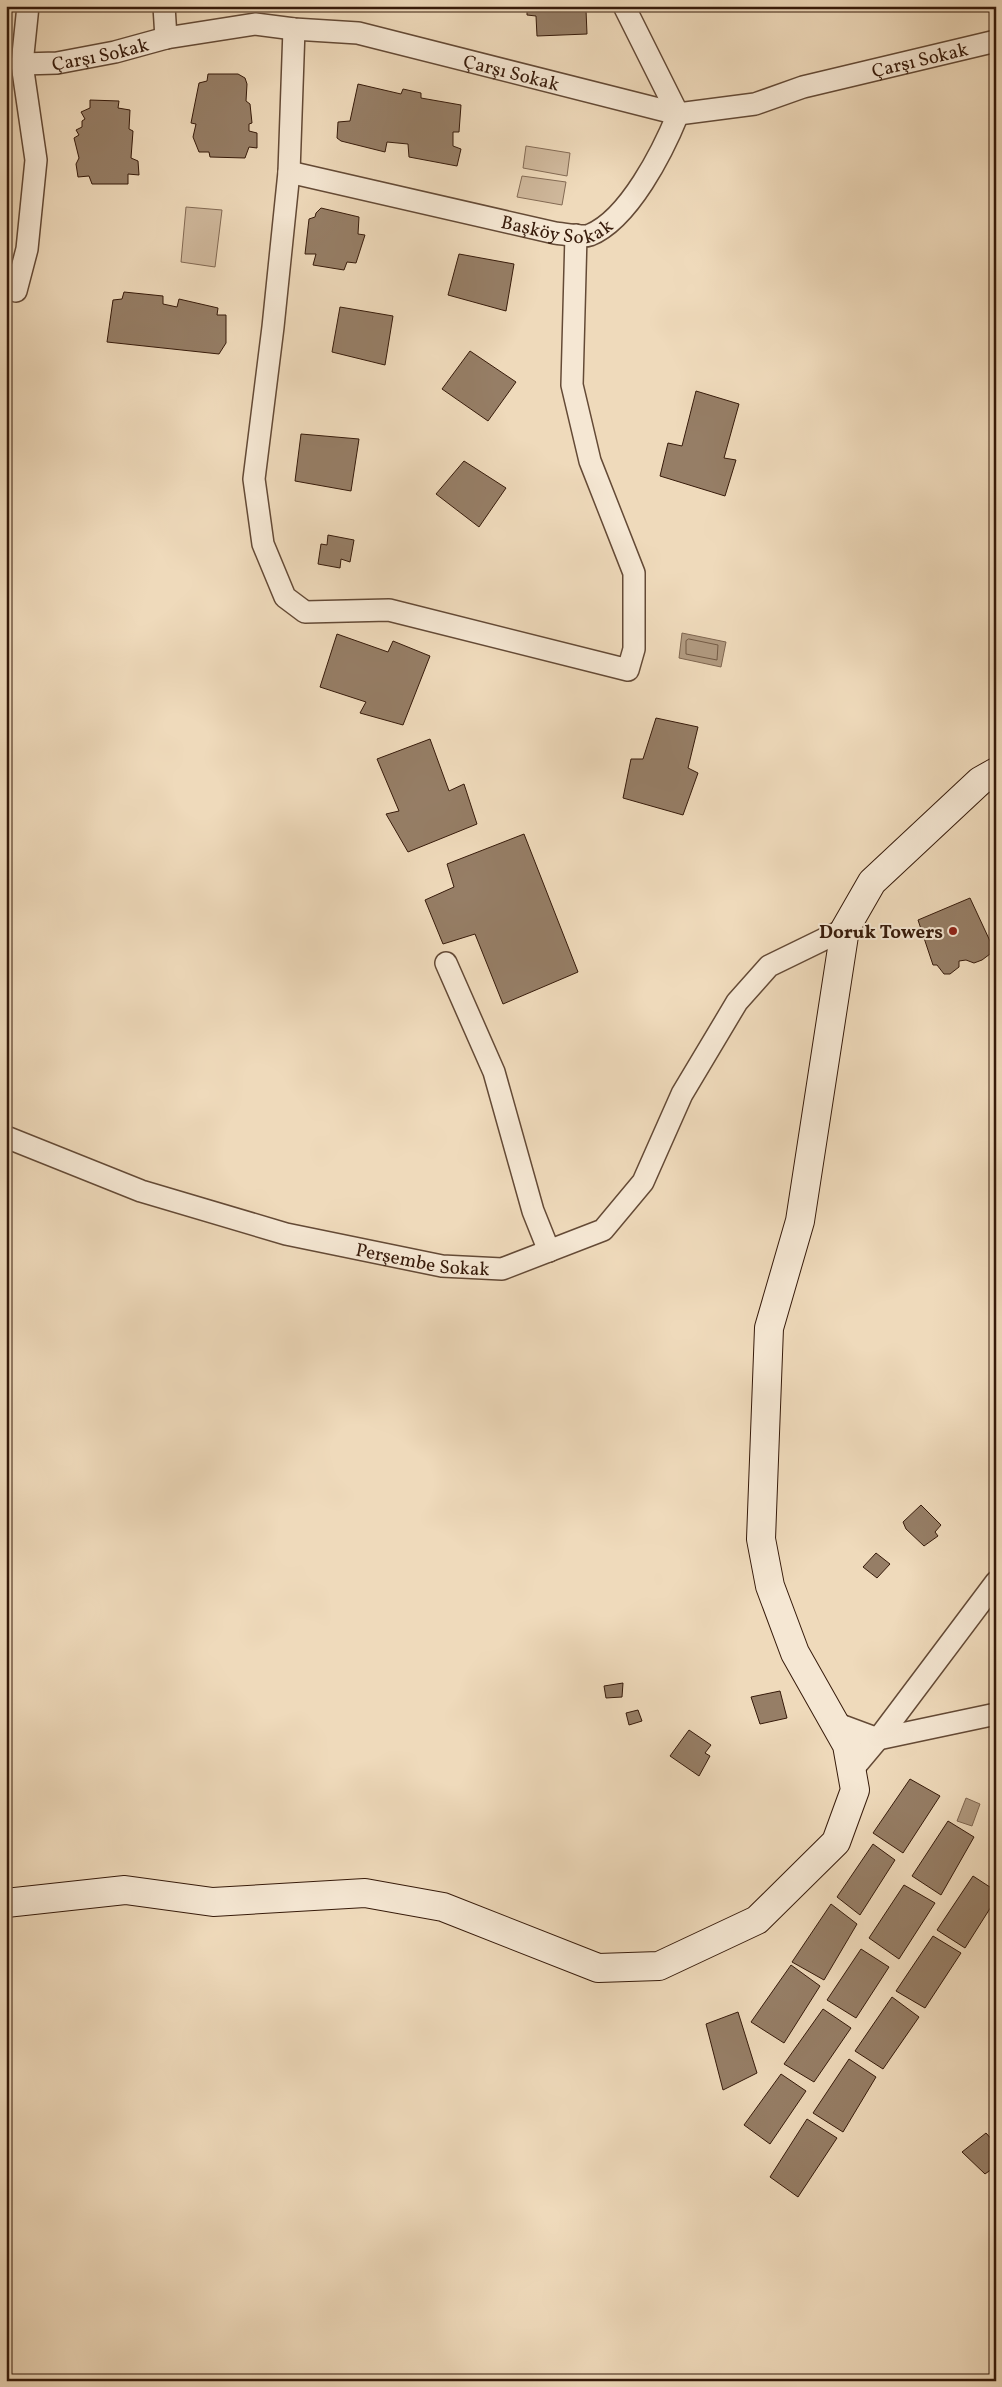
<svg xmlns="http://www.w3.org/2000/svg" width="1002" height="2387" viewBox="0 0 1002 2387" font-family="Vollkorn,serif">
	<rect width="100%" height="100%" fill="#efdabb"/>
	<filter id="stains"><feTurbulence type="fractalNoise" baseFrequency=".004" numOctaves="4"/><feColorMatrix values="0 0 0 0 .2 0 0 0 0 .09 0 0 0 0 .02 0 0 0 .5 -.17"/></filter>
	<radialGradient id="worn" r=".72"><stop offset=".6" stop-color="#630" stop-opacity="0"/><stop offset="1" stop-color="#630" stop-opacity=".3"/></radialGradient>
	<g fill="#d0b99d" stroke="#836a54">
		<polygon points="526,146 570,153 567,176 523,168"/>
		<polygon points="522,176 566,182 562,205 517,197"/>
		<polygon points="186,207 222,210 215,267 181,262"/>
	</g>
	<g fill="#b0997f" stroke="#7f6650">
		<polygon points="682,633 726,642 721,667 679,658"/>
		<polygon points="966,1798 980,1804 972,1826 957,1821"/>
	</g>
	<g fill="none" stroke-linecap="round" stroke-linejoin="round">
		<polygon stroke="#735a44" stroke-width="1" points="689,639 718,645 717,660 686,654 686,641"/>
	</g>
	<g fill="#967e66" stroke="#361a0a">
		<polygon points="527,6 576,6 576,11 586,10 587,34 537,36 536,16 527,15"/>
		<polygon points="208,74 238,74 245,78 247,84 246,101 250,104 252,123 249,124 249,131 257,133 257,148 249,147 245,158 210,157 209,152 199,152 193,137 196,124 191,123 199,83 207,81"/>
		<polygon points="358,84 401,94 403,89 421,93 421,98 461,105 459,132 453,132 453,146 461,149 457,166 409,157 408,144 387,142 385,152 341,141 337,138 338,122 350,121"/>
		<polygon points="90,100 119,101 118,108 130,110 129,129 133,131 131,158 138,161 139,175 128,174 128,184 92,184 89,176 78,177 76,164 79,158 74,138 79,135 76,130 82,127 82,121 85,119 81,112 90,108"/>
		<polygon points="321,208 359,217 358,234 365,235 356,263 347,262 344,270 313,265 316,254 305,254 309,219 315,217 316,213"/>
		<polygon points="459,254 514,264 506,311 448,295"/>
		<polygon points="124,292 163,296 163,304 177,307 179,299 218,308 217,315 226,315 226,343 219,354 107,342 113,300 122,299"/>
		<polygon points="340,307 393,316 385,365 332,352"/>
		<polygon points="470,351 516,382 488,421 442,389"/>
		<polygon points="696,391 739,404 724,458 736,460 725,496 660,476 668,443 682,446"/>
		<polygon points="301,434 359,439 351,491 295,481"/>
		<polygon points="464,461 506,488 479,527 436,494"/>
		<polygon points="328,535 354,540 350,562 341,559 340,568 318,564 321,544 327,545"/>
		<polygon points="337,634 388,652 393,641 430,656 403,725 360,713 366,702 320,687"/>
		<polygon points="656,718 698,727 688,768 698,773 683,815 623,798 631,759 643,759"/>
		<polygon points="430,739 449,791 464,784 477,824 408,852 386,814 399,811 377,759"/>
		<polygon points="524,834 578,972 503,1004 475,934 443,944 425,900 454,887 447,864"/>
		<polygon points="970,898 990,941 990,954 982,960 974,963 966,960 959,961 959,967 950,974 944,974 937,965 933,965 918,920"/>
		<polygon points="921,1505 941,1525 935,1532 938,1536 924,1546 906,1529 903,1522"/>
		<polygon points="876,1553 890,1564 877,1578 863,1567"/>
		<polygon points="623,1683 622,1697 606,1698 604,1686"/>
		<polygon points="780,1691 787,1718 760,1724 751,1697"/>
		<polygon points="638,1710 642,1721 629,1725 626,1713"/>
		<polygon points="689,1730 711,1745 705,1753 710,1756 699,1776 670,1756"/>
		<polygon points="910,1779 940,1796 903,1853 873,1833"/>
		<polygon points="948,1821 974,1837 941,1895 912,1876"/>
		<polygon points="873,1844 895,1860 860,1915 837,1897"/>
		<polygon points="973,1876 996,1891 996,1899 965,1948 937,1930"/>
		<polygon points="904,1885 935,1903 899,1959 869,1938"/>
		<polygon points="831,1904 857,1924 824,1980 792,1962"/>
		<polygon points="933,1936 961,1953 925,2008 896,1991"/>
		<polygon points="861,1949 889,1967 856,2018 827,2000"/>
		<polygon points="791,1965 820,1986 784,2043 751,2022"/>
		<polygon points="892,1997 919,2017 883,2069 855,2051"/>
		<polygon points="823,2009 851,2028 814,2082 784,2064"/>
		<polygon points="738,2012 757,2073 723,2090 706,2024"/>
		<polygon points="849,2059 876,2077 843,2132 813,2113"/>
		<polygon points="781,2074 806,2091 770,2144 744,2125"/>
		<polygon points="807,2119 837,2138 798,2197 770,2177"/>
		<polygon points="986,2133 996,2144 996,2166 985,2174 962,2152"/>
	</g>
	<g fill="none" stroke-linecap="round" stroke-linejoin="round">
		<defs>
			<g id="street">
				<polyline points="164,6 166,38"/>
				<polyline points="294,29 289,172 273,327 254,479 263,544 285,597 305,612 389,610 628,670 634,649 634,573 590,461 572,385 576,235"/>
				<path id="s1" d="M22,64L57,63L115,52L166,38L255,24L294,29L358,33L678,114L755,104L803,87L996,41"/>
				<path id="s2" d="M289,172L555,233C565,234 582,238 590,235C629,219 663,151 678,114L624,6"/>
				<polyline points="16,291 27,249 36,160 22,64 28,6"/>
				<polyline points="446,963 494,1072 533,1211 549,1251"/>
				<path id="s3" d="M6,1137L141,1191L286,1234L442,1266L502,1269L603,1230L643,1182L682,1094L737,1002L769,966L845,929"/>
				<polyline points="835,1723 878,1739 996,1714"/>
				<polyline points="852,1770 878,1739 996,1582"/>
			</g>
			<polyline id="secondary" points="6,1903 125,1890 213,1902 365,1893 443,1907 598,1968 659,1966 757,1920 836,1842 855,1790 847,1745 795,1653 770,1586 761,1539 769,1328 800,1221 845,929 872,882 980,781 996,772"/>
		</defs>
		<use href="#street" stroke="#644a36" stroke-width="24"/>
		<use href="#secondary" stroke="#361a0a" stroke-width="30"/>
		<use href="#street" stroke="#f5e7d3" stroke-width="21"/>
		<use href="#secondary" stroke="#f5e7d3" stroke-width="28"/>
	</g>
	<circle fill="#8f2418" stroke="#f5e7d3" stroke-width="2" cx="953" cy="931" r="5"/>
	<g text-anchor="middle" stroke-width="4" stroke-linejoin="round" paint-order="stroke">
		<g font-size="19" fill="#361a0a" stroke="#f5e7d3">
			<text dy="7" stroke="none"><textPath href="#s1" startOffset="79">Çarşı Sokak</textPath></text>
			<text dy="7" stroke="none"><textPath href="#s1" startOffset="919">Çarşı Sokak</textPath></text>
			<text dy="7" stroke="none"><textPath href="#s1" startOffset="499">Çarşı Sokak</textPath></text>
			<text dy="7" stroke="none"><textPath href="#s2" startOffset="275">Başköy Sokak</textPath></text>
			<text dy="7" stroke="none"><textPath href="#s3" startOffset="436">Perşembe Sokak</textPath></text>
		</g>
		<g font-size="19" font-weight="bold" fill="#361a0a" stroke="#f5e7d3" text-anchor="end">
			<text x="943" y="938">Doruk Towers</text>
		</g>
	</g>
	<rect width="1002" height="2387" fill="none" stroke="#efdabb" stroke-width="25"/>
	<rect x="8" y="8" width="987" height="2372" fill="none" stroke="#361a0a" stroke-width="2.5"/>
	<rect x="12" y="12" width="977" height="2362" fill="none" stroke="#361a0a"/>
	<rect width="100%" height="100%" filter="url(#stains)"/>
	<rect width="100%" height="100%" fill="url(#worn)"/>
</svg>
